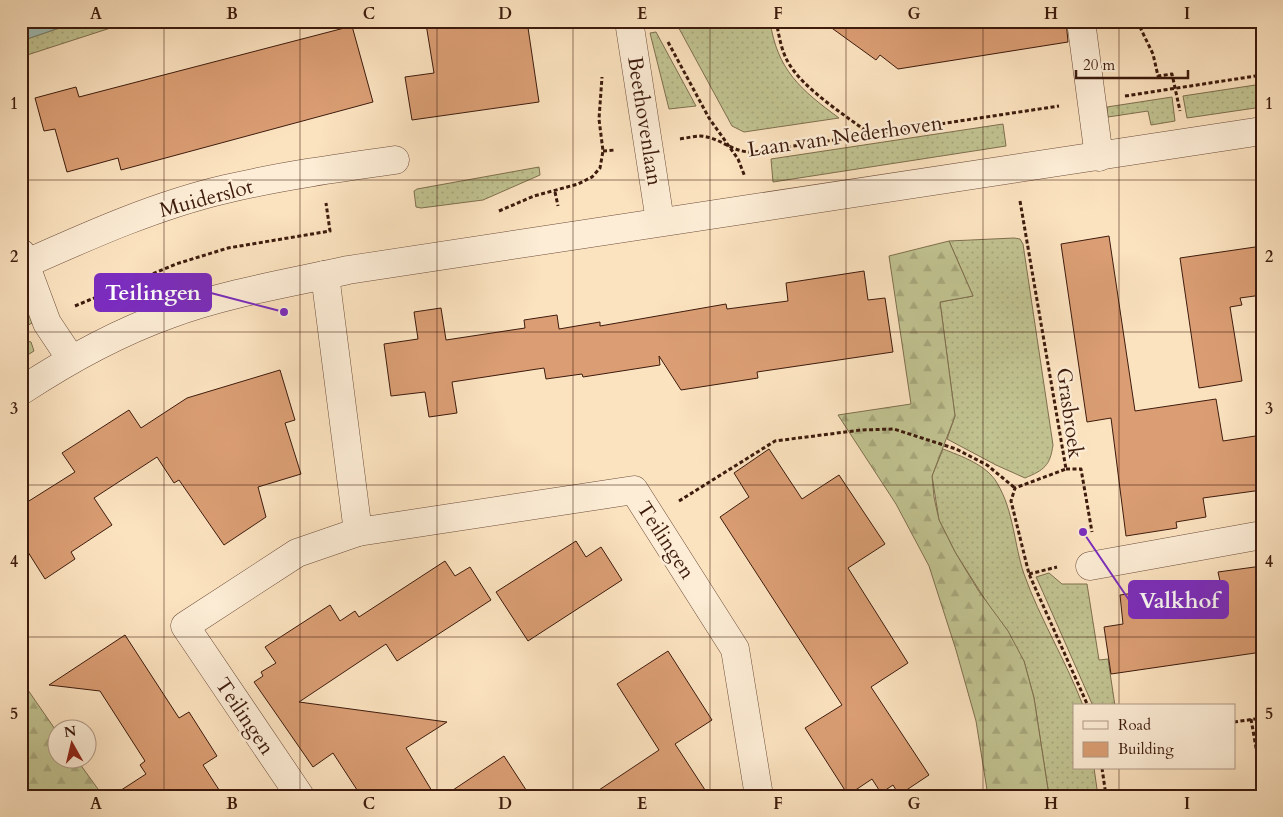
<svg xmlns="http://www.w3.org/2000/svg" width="1283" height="817" viewBox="0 0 1283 817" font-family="Cardo,serif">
	<defs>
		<pattern id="grass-dots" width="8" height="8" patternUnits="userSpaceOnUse" patternTransform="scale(1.25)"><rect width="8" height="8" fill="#c1c391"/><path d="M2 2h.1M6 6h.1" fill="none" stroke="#a7a77c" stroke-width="1.8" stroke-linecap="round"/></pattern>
		<pattern id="forest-firs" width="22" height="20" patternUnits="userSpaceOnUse" patternTransform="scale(1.25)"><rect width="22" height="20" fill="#c1c391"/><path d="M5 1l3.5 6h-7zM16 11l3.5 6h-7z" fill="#a7a77c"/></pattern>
		<pattern id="water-ripples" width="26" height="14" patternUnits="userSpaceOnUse" patternTransform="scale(1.25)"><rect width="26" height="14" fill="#9fbeb5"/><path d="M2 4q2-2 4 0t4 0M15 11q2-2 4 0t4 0" fill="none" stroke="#839a92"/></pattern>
	</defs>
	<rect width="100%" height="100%" fill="#fce3c0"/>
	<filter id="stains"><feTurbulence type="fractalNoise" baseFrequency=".004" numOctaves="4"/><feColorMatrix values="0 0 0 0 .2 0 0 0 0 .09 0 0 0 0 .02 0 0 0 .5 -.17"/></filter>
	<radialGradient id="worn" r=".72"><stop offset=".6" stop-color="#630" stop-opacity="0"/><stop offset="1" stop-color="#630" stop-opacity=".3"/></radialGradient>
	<g fill="url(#grass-dots)" stroke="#7f6f4f">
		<polygon points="80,21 132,21 21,57 21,41"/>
		<path d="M675,21H770C777,70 801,90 839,118L744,132L732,126Z"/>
		<polygon points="656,32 696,106 669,109 650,33"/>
		<polygon points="1262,84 1262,107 1187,118 1183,96"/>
		<polygon points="1172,97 1175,121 1151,125 1148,111 1108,117 1107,107"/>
		<polygon points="1003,124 1006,146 773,182 771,159"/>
		<polygon points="539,167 540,175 483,200 421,208 416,207 414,191 417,189"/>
		<path d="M1014,238L1020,239L1023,244L1053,445C1050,466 1044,470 1025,478L996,465L947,439L955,416L940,302L973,296L949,241Z"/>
		<polygon points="23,298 32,323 21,329 21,299"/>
		<polygon points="27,341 31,342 34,351 21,359 21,344"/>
		<path d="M943,449C961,456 987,465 997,483C1014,511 1014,545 1024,574C1040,619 1065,659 1082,703L1083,706H1074V768H1094L1098,796H1049L1034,698L1024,661L955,552L939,520L932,476Z"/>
		<polygon points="1049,573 1062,584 1087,584 1099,660 1108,659 1115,706 1093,706 1038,581 1036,577"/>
	</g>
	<g fill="url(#forest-firs)" stroke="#7f6f4f">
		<polygon points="949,241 973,296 940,302 955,416 932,476 934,497 939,520 955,552 978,590 1008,631 1024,661 1034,698 1049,796 988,796 976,721 956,650 929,566 896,504 838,415 911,404 889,256"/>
		<polygon points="21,680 57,732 58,760 77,760 103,796 30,796 21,783"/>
	</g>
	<polygon fill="url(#water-ripples)" stroke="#787d72" points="40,21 80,21 21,41 21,27"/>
	<g fill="#db9e74" stroke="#3d1b0d">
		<polygon points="441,21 527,21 539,102 412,120 405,77 434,73 426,24"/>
		<polygon points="822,21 1066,21 1068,42 898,69 880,55 876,60"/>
		<polygon points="352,26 373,102 121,170 118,158 67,172 55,129 44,131 35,98 76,87 79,97"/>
		<polygon points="1109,236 1135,411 1216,399 1223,441 1262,435 1262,490 1203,498 1206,517 1176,522 1177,528 1126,536 1111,418 1087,422 1061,244"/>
		<polygon points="1262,246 1262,295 1240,298 1242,305 1230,307 1242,381 1199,388 1180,258"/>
		<polygon points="864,271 868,300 885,298 893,352 757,372 758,378 681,390 659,356 660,365 583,377 582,374 546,379 544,368 452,382 457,413 429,417 425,392 391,396 384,344 418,339 414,312 441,308 446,340 525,328 524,320 557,315 559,329 600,322 600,326 726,304 727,309 788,301 786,283"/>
		<polygon points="280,370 295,420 285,423 301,474 258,487 266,517 224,545 179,480 174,483 157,457 94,498 112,525 71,552 75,559 45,579 21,541 21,506 75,472 62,453 129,410 141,428 187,398"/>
		<polygon points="769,449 802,499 839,475 885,544 848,568 908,663 871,687 929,775 899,795 893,785 881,793 872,779 848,795 805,728 842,705 720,517 749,497 734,473"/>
		<polygon points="576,541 586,557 601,547 622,580 528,641 496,592"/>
		<polygon points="445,561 455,576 470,567 491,600 397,661 386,644 299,702 447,722 406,748 435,796 361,796 333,753 313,767 254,682 263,676 261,672 276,663 265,647 330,605 340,621 355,611 359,617"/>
		<polygon points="1262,566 1262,652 1111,674 1104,627 1123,624 1120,595 1220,581 1218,572"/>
		<polygon points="125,635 179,718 189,712 217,756 203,765 223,796 112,796 146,774 140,765 145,761 100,691 49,685"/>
		<polygon points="668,651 712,720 675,744 709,796 590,796 659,750 617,684"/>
		<polygon points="504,756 530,796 444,796"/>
	</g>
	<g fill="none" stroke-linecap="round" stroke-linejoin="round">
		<defs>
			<g id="minor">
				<polyline points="1081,21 1099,157"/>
				<polyline points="21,253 47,323 71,359"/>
				<path d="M25,264C90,235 157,205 226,189C281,176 338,168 395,160"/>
				<polyline points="325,275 358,532"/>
				<polyline points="1090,566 1262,535"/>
				<polyline points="300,796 185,626 297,553 358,532 634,490 735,649 759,796"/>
			</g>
			<g id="tertiary">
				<polyline points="629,21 660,221"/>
				<path d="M21,391C68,360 117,333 170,314C227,293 289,283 348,270L1262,131"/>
			</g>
		</defs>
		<use href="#minor" stroke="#6d4d3a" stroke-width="29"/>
		<use href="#tertiary" stroke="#6d4d3a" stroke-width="29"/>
		<g stroke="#3d1b0d" stroke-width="3" stroke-dasharray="4 2.5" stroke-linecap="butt">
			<path d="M776,21C779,35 781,50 788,62C803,89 845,115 870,134"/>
			<polyline points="1137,21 1153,54 1158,76 1172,74 1180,111"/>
			<polyline points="668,42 709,118 738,159 745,177"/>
			<polyline points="1125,96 1262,75"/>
			<path d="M680,139C687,138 694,136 700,136C721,137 731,153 754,152L1059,106"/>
			<polyline points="603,151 615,150"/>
			<polyline points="555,192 558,206"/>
			<polyline points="1020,201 1066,469 1015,488 1011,501 1029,574 1088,706"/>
			<polyline points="499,211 534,196 578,184 592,177 600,168 603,151 599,119 602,77"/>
			<polyline points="75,306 176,264 228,248 330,231 326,203"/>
			<polyline points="1066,469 1081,469 1092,532"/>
			<polyline points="679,501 775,441 861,430 894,429 956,449 987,465 1015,488"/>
			<polyline points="1029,574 1057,567"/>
			<polyline points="1251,719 1262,782"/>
			<polyline points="1234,722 1262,718"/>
			<polyline points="1102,768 1106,796"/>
		</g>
		<use href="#minor" stroke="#fdedd6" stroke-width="28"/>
		<use href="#tertiary" stroke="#fdedd6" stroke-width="28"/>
	</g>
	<path fill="none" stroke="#3d1b0d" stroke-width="1" stroke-opacity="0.55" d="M164,21V796M300,21V796M437,21V796M573,21V796M710,21V796M846,21V796M983,21V796M1119,21V706M21,180H1262M21,332H1262M21,485H1262M21,637H1262M1119,768V796"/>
	<g text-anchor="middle" stroke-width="4.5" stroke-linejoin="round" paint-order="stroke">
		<g font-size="21" fill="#3d1b0d" stroke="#fdedd6">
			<text transform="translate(645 121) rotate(81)" y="7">Beethovenlaan</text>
			<text transform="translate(845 136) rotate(-8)" y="7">Laan van Nederhoven</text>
			<text transform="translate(206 198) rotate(-15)" y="7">Muiderslot</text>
			<text transform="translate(1070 413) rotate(82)" y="7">Grasbroek</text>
			<text transform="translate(666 540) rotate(57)" y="7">Teilingen</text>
			<text transform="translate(245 716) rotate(56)" y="7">Teilingen</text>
		</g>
	</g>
	<path fill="none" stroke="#7b2cbf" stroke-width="2" d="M284 312L211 293M1083 532L1129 600"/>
	<g fill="#7b2cbf" stroke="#fdedd6" stroke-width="2">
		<circle cx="284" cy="312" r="5"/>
		<circle cx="1083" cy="532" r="5"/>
	</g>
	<g fill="#7b2cbf" stroke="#7b2cbf" stroke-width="2">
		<rect x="95" y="274" width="116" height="37" rx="5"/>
		<rect x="1129" y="581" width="99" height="37" rx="5"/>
	</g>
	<g font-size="22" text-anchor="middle" font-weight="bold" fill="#fff">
		<text x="153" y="300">Teilingen</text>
		<text x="1179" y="608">Valkhof</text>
	</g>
	<rect width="1283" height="817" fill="none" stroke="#fce3c0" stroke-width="55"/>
	<rect x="1073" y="704" width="162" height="65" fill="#fdedd6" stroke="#b09986"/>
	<rect x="1083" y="721" width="25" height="8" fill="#fdedd6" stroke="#b09986"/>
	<text x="1118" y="730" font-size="15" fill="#3d1b0d">Road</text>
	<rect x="1083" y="742" width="25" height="15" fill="#db9e74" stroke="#b09986"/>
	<text x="1118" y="754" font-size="15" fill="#3d1b0d">Building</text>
	<g transform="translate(72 744) rotate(352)"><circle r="24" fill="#fdedd6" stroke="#b09986"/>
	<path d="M0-4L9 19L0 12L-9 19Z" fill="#8f2418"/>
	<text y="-8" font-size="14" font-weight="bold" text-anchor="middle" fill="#3d1b0d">N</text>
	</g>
	<path d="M1076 70v8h112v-8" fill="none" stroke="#3d1b0d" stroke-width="2.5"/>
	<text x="1083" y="70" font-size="15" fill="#3d1b0d" stroke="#fdedd6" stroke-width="4" paint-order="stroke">20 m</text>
	<rect x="28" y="28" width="1228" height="762" fill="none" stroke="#3d1b0d" stroke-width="2"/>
	<g font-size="16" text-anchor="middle" font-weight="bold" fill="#3d1b0d">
		<text x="96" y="19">A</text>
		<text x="232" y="19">B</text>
		<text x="369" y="19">C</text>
		<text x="505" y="19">D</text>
		<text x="642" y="19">E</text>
		<text x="778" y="19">F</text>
		<text x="914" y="19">G</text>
		<text x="1051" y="19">H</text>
		<text x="1187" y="19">I</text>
		<text x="14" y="109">1</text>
		<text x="1269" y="109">1</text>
		<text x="14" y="262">2</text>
		<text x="1269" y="262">2</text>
		<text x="14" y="414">3</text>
		<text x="1269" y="414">3</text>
		<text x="14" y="567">4</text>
		<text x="1269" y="567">4</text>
		<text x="14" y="719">5</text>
		<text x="1269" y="719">5</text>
		<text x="96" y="809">A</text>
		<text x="232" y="809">B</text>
		<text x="369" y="809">C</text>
		<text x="505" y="809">D</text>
		<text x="642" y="809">E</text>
		<text x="778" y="809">F</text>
		<text x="914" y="809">G</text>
		<text x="1051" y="809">H</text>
		<text x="1187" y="809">I</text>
	</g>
	<rect width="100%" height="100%" filter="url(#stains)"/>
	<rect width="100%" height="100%" fill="url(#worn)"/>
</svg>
